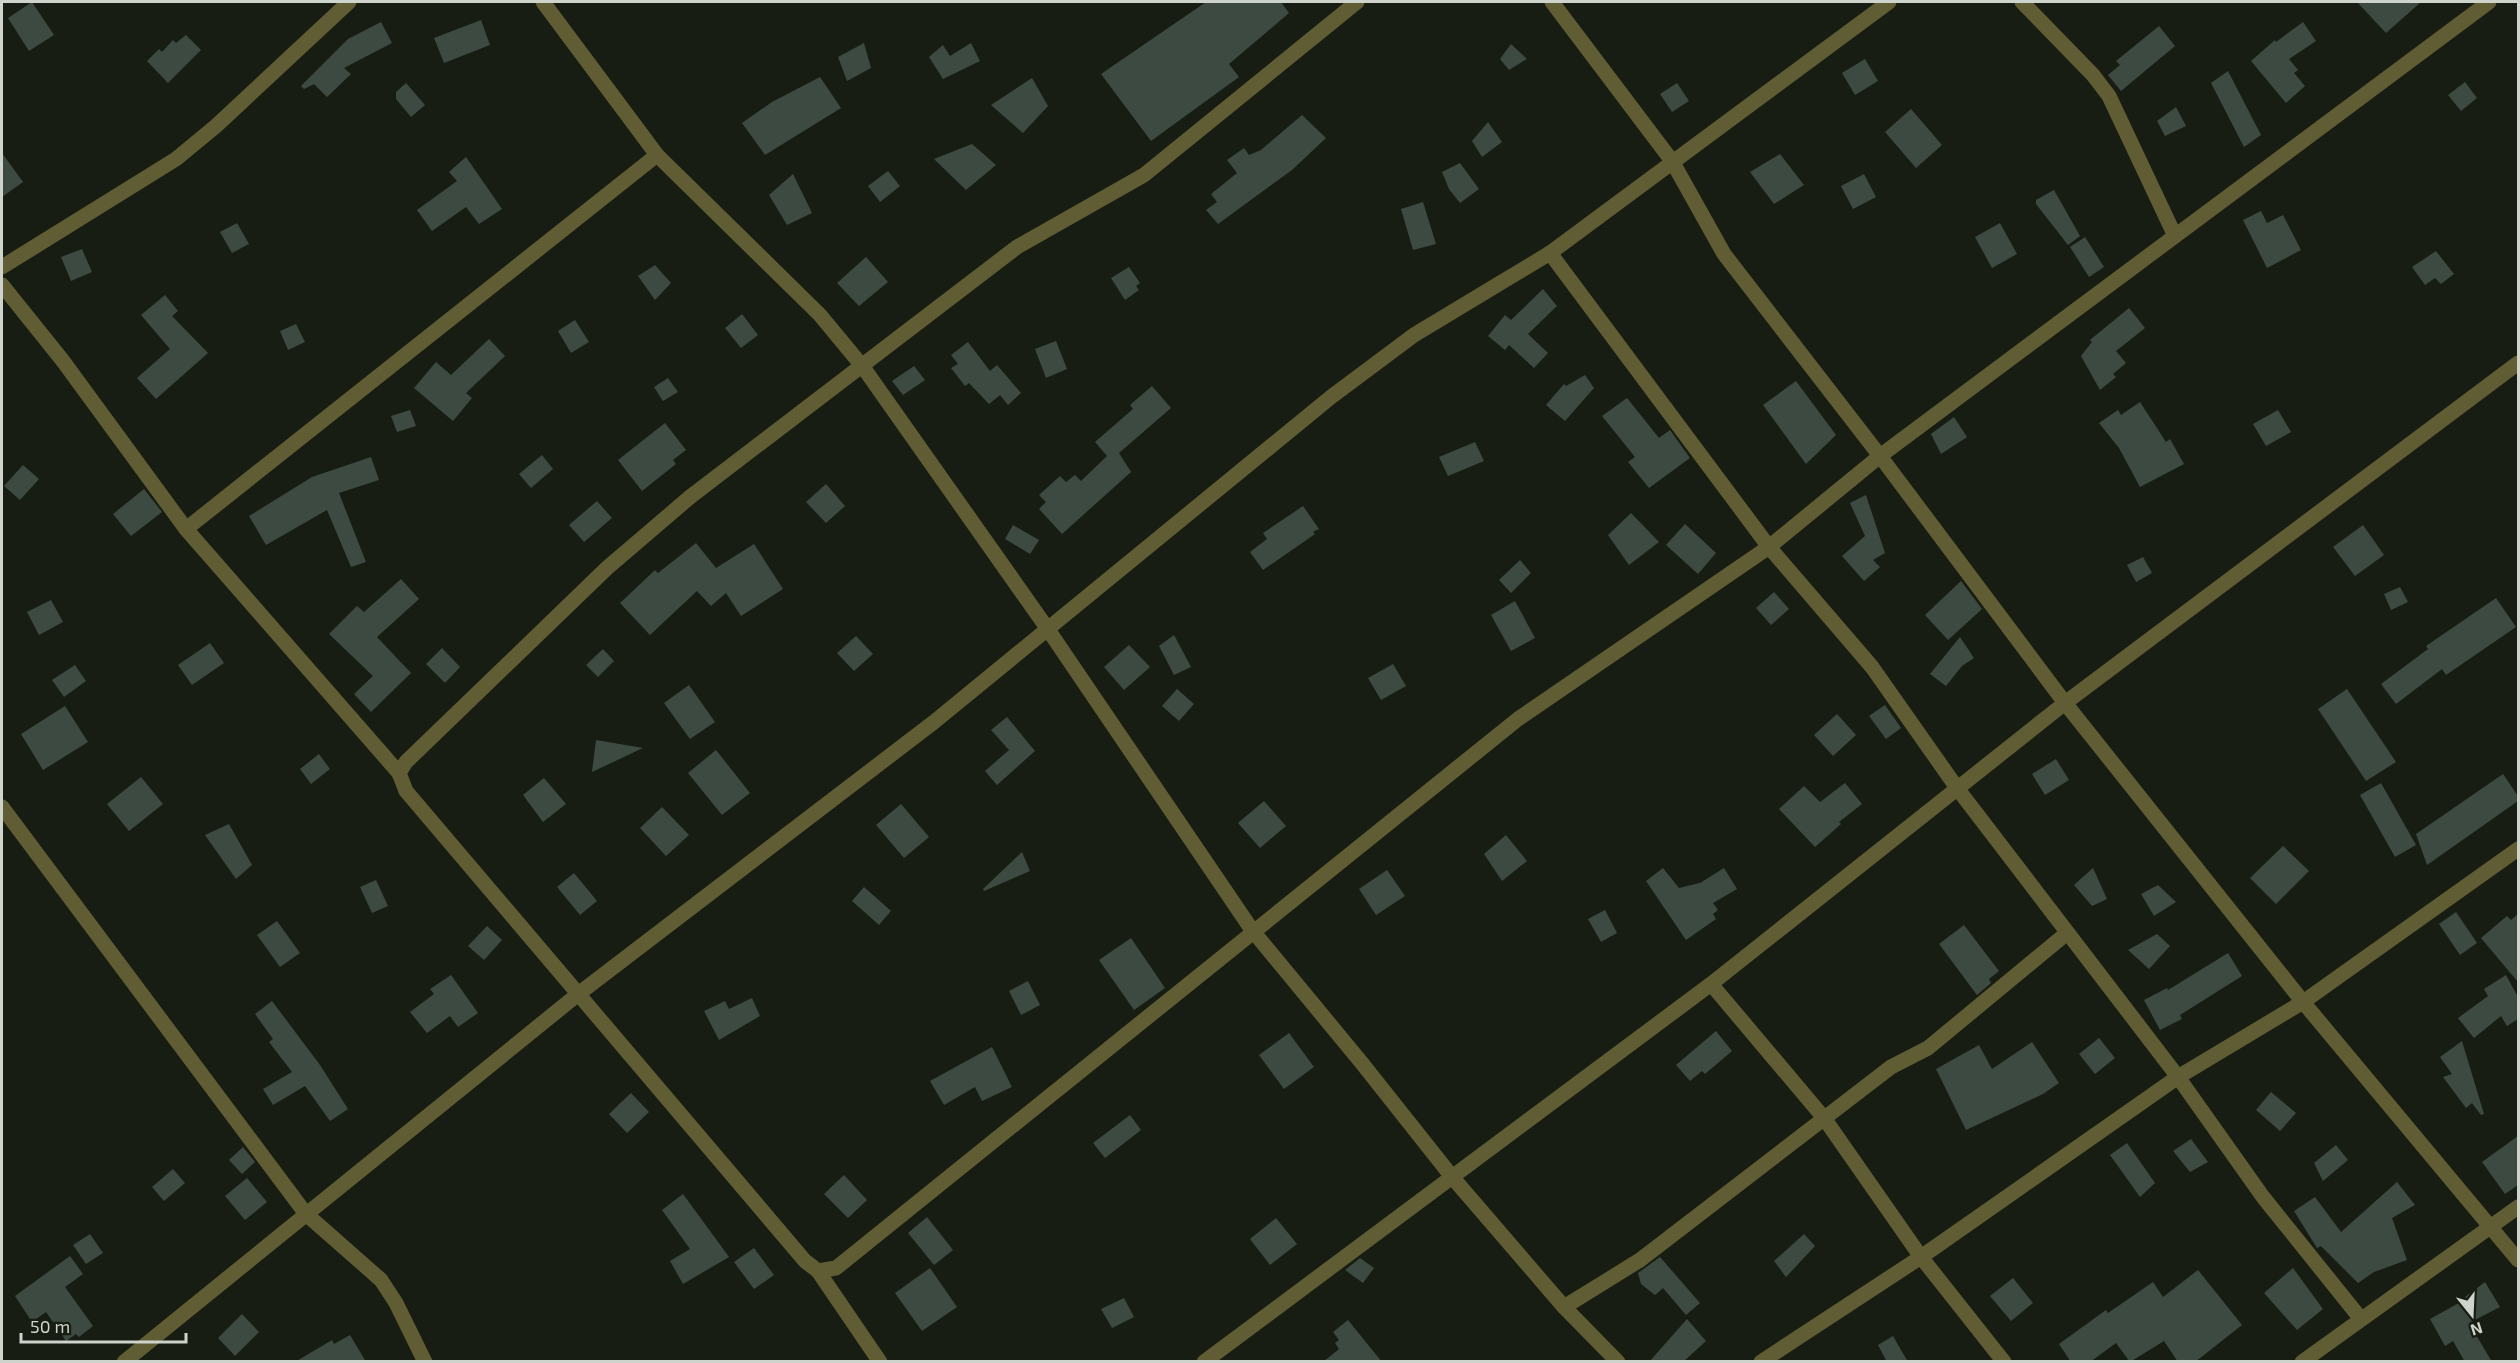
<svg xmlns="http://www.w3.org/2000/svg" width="2520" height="1363" viewBox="0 0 2520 1363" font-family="'Exo 2',sans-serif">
	<rect width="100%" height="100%" fill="#171d12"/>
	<g fill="#3d4a42">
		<polygon points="32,2 54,35 29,51 8,18"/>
		<polygon points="1206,2 1281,2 1289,13 1229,64 1239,77 1151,141 1101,74"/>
		<polygon points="2357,2 2421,2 2386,33"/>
		<polygon points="481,20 490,45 444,63 434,38"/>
		<polygon points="381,22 392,43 344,68 351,74 327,97 314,84 304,89 301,86 348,39"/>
		<polygon points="2303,22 2316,41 2289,59 2298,70 2294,73 2305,86 2286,103 2251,61 2275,40 2276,42"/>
		<polygon points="2159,26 2175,46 2121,91 2108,75 2120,65 2116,61"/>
		<polygon points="186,35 201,50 168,83 147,61 159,49 162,52 173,40 176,43"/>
		<polygon points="864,43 871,68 847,81 838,57"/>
		<polygon points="971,43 980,61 943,79 929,57 943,45 950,56"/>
		<polygon points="1511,44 1527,59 1509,70 1500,59"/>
		<polygon points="1865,59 1878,81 1855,95 1842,73"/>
		<polygon points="2228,71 2261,135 2244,147 2211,83"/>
		<polygon points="820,77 841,108 765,155 742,123 772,102"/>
		<polygon points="1032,78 1048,106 1023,133 991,105"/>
		<polygon points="2465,82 2477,98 2461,111 2448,95"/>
		<polygon points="406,83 425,105 411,117 396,99 396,92"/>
		<polygon points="1677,83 1689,101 1672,112 1660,94"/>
		<polygon points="2176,107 2186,126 2165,136 2157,121"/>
		<polygon points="1911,109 1942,145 1916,168 1885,132"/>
		<polygon points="1302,115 1326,138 1292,170 1218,224 1206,210 1217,202 1211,194 1237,173 1227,160 1244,148 1249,155 1261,150"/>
		<polygon points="1488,122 1502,142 1482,157 1472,141"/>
		<polygon points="972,144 996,165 966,190 934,159"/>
		<polygon points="2,153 23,182 2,197"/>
		<polygon points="1780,154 1804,185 1774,204 1750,172"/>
		<polygon points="466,157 502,209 479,224 466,207 432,231 417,210 457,181 449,172"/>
		<polygon points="1460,163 1479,189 1460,203 1449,189 1442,172"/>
		<polygon points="888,171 900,186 880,202 868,186"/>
		<polygon points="793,174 812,213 787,225 769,195"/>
		<polygon points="1864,174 1876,197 1853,209 1841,186"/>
		<polygon points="2054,190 2080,236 2068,245 2036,204 2036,200"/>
		<polygon points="1423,202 1436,244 1413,250 1401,209"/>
		<polygon points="2261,211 2267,223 2283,215 2301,250 2267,268 2243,220"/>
		<polygon points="237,223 249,244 232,253 220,232"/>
		<polygon points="2000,223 2017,254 1992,268 1975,237"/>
		<polygon points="2085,237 2104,267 2089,277 2070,247"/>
		<polygon points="82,249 92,272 71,281 61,257"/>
		<polygon points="2436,251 2454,274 2441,284 2435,278 2425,285 2412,267"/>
		<polygon points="866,257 888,282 859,306 837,283"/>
		<polygon points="655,265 671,283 655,300 638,276"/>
		<polygon points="1129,267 1140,283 1136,286 1139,290 1125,300 1111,278"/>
		<polygon points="1543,289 1557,306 1528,334 1548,353 1534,368 1509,345 1505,350 1488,336 1505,315 1511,320"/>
		<polygon points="165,295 178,311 172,316 208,353 156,399 137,378 170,349 141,315"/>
		<polygon points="2129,308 2145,328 2116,351 2126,363 2113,374 2116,377 2100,390 2081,356 2092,342 2090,340"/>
		<polygon points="742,314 758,335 741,348 725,328"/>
		<polygon points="575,320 589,342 571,353 558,331"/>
		<polygon points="296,324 305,342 288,350 280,331"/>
		<polygon points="489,339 505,356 466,393 472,398 453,421 414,388 436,362 451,375"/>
		<polygon points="1056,341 1067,369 1046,378 1035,349"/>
		<polygon points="968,342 990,371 997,365 1021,393 1008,405 1000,395 989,404 969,383 965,386 951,368 958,364 951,355"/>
		<polygon points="914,366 925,380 903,395 892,381"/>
		<polygon points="1585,375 1594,388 1565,421 1546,405 1564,384 1566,386"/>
		<polygon points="668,378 678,392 663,401 654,387"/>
		<polygon points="1796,381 1836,435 1806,464 1763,405"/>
		<polygon points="1152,386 1171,408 1119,453 1131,472 1062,534 1039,509 1046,502 1039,495 1060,476 1066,482 1075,475 1081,481 1107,456 1095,442 1133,409 1130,405"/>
		<polygon points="1627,398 1659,438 1670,430 1690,458 1649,488 1628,462 1635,457 1602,416"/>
		<polygon points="2140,402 2166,442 2170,439 2184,464 2140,487 2119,448 2099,423 2118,410 2121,415"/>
		<polygon points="410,410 416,426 397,432 391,416"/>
		<polygon points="2278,410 2291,432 2266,446 2253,424"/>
		<polygon points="1954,417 1967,437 1941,454 1931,434"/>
		<polygon points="665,423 686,450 673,460 676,464 642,491 618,460"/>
		<polygon points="1475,442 1484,461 1448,476 1439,457"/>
		<polygon points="542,455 553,469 531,488 519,474"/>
		<polygon points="371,457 379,480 339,493 366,562 351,567 327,510 266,545 249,516 312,477"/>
		<polygon points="23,465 39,479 20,500 4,486"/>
		<polygon points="826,484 845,506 826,523 806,502"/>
		<polygon points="144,489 162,512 131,536 113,514"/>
		<polygon points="1866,495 1885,553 1873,560 1880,567 1864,581 1842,556 1865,536 1850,503"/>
		<polygon points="597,501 612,518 584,542 569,525"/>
		<polygon points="1303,506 1319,529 1313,532 1315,534 1263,570 1250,552 1267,539 1263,533"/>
		<polygon points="1631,513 1659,542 1629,565 1608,535"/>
		<polygon points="1685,524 1716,553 1698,574 1666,545"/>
		<polygon points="1013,525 1039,540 1030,554 1005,539"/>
		<polygon points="2363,525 2384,555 2355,576 2333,547"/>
		<polygon points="696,543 716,568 754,544 783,589 741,616 726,593 711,606 697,591 650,635 620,603 655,570 658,573"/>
		<polygon points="2143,557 2152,573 2136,582 2127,565"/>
		<polygon points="1520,560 1531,573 1511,593 1499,580"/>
		<polygon points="401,579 419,599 377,637 411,673 371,712 354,694 373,676 329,634 357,606 364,612"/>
		<polygon points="1961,581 1982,609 1948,640 1925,615"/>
		<polygon points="2400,587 2408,602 2391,610 2384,594"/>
		<polygon points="1774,592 1789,609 1771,625 1756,608"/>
		<polygon points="2496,598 2516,627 2446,675 2442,669 2396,704 2381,684 2428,649 2426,646"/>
		<polygon points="51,600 63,622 39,635 27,612"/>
		<polygon points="1515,601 1535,638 1511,651 1491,615"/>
		<polygon points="1174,635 1191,667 1174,675 1159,646"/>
		<polygon points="856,636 873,654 854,671 837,653"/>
		<polygon points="1960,637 1974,658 1962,666 1946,686 1930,674"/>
		<polygon points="210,643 224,663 192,685 178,665"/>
		<polygon points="1129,645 1150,667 1124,690 1104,667"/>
		<polygon points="442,648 460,667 445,683 426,664"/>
		<polygon points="603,649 614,661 598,677 586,665"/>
		<polygon points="1393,664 1406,686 1381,700 1368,678"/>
		<polygon points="75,665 86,681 64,697 52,680"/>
		<polygon points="689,685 715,722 690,739 664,703"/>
		<polygon points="1177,689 1194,704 1179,721 1162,706"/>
		<polygon points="2347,689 2396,762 2366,781 2318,709"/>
		<polygon points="1885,705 1901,728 1886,739 1869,716"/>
		<polygon points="65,706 88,742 43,770 21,734"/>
		<polygon points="1837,714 1856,735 1833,756 1814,735"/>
		<polygon points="1007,717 1035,751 997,785 985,771 1009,750 991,730"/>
		<polygon points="596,740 643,748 592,772"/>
		<polygon points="716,750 750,793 722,815 688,773"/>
		<polygon points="319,754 330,769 311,784 300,769"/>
		<polygon points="2056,759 2069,780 2045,795 2032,774"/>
		<polygon points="2503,774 2518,796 2518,801 2427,865 2416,834"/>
		<polygon points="141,777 163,804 129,831 107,804"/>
		<polygon points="544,778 566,804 543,822 523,795"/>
		<polygon points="1845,783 1862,804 1839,822 1841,824 1815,847 1779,809 1804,786 1820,802"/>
		<polygon points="2381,783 2416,845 2395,857 2360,795"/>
		<polygon points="1264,801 1286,826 1260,848 1238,823"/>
		<polygon points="901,804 929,837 904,858 876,825"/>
		<polygon points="662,807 689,835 666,856 640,828"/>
		<polygon points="229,824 252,865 236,879 205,835"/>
		<polygon points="1506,835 1527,861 1502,881 1484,854"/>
		<polygon points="2283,846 2309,871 2276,904 2250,878"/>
		<polygon points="1022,852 1030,871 984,891 983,889"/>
		<polygon points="1663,868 1679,888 1700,883 1724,868 1737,889 1713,903 1718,910 1713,914 1716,919 1686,940 1646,881"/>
		<polygon points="2093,868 2107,899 2092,906 2074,885"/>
		<polygon points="1387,870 1405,896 1376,915 1359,889"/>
		<polygon points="574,873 597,901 580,915 557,887"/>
		<polygon points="376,880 388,906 372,913 360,887"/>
		<polygon points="2158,885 2176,902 2154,916 2141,894"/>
		<polygon points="864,887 891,911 879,925 852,901"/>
		<polygon points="1605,910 1617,933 1601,942 1588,919"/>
		<polygon points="2456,912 2477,943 2460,955 2439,924"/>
		<polygon points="2518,914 2518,982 2481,938 2507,916 2511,920"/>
		<polygon points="277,921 300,953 280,967 257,935"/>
		<polygon points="1964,925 1999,971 1989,979 1991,983 1977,995 1939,944"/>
		<polygon points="487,926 502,940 484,960 468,946"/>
		<polygon points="2157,934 2170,946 2149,969 2128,950"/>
		<polygon points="1131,938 1165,988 1134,1010 1099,960"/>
		<polygon points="2228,953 2242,976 2180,1015 2182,1019 2160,1030 2144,1000 2167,988 2168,990"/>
		<polygon points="451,975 478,1013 458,1027 450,1016 427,1033 410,1012 434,994 430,989"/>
		<polygon points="2506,975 2518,997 2518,1019 2507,1026 2501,1016 2474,1038 2458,1018 2488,996 2484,989"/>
		<polygon points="1028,981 1040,1005 1021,1015 1009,991"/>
		<polygon points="752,998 760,1016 719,1040 704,1011 725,1001 729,1009"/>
		<polygon points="272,1001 320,1065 348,1109 330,1121 305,1086 273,1105 263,1089 292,1072 269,1042 273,1039 255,1014"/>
		<polygon points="1716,1031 1732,1051 1705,1074 1702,1071 1690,1081 1676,1065"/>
		<polygon points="1289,1033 1314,1067 1284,1089 1259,1055"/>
		<polygon points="2099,1038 2115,1058 2095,1074 2079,1054"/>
		<polygon points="2462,1041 2484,1114 2481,1115 2472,1103 2466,1108 2443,1077 2452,1074 2440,1057"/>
		<polygon points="2032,1042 2059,1083 2043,1094 1966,1130 1936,1069 1979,1045 1992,1069"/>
		<polygon points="992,1047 1012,1087 982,1101 975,1087 944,1105 930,1081"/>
		<polygon points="2271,1092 2296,1113 2280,1131 2256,1110"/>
		<polygon points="631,1093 649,1112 627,1133 609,1114"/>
		<polygon points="1130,1115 1141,1130 1105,1158 1093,1143"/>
		<polygon points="2518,1136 2518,1185 2505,1194 2482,1162"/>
		<polygon points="2191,1139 2208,1162 2190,1172 2173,1151"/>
		<polygon points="2127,1143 2155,1183 2140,1197 2110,1155"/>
		<polygon points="2336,1145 2348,1160 2323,1181 2314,1163"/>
		<polygon points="243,1147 255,1162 242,1174 229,1160"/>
		<polygon points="173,1169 185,1183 164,1201 152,1187"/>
		<polygon points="844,1175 867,1200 848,1218 824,1194"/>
		<polygon points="247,1178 267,1202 245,1220 225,1196"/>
		<polygon points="2397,1182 2415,1205 2392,1218 2407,1260 2374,1272 2358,1283 2321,1246 2317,1248 2294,1211 2315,1197 2341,1232"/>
		<polygon points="683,1194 729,1257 683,1284 670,1261 690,1249 662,1210"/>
		<polygon points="927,1217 953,1250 934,1265 908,1233"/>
		<polygon points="1276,1218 1297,1244 1270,1265 1250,1239"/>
		<polygon points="90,1234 103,1253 86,1264 73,1245"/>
		<polygon points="1804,1234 1815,1246 1786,1277 1774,1261"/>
		<polygon points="754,1248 774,1275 754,1289 734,1262"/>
		<polygon points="70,1256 83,1274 65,1287 93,1326 79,1337 76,1334 66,1341 46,1312 32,1322 15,1296"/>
		<polygon points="1660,1257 1700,1303 1686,1315 1663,1288 1655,1295 1641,1284 1638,1273"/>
		<polygon points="1360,1258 1374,1268 1363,1283 1345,1270"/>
		<polygon points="930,1268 957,1307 922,1331 895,1293"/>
		<polygon points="2293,1268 2323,1309 2297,1330 2264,1293"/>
		<polygon points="2198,1270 2242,1325 2195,1362 2178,1362 2164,1341 2130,1362 2116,1343 2090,1362 2071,1362 2059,1344 2106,1310 2108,1313 2153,1282 2163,1297"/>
		<polygon points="2013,1278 2033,1303 2011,1321 1990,1296"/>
		<polygon points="2485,1282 2500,1307 2469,1323 2492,1362 2465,1362 2453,1341 2445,1346 2430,1319 2466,1299 2465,1297"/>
		<polygon points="1124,1298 1134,1317 1112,1328 1101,1309"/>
		<polygon points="242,1314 259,1332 235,1356 218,1338"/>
		<polygon points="1687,1319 1706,1341 1683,1362 1649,1362"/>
		<polygon points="1348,1320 1382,1362 1323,1362 1339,1349 1335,1343 1339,1340 1333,1332"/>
		<polygon points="350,1335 366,1362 295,1362 332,1340 334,1344"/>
		<polygon points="1893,1336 1908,1362 1887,1362 1878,1345"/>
	</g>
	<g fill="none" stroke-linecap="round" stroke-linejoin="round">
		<g stroke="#605d34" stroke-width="15">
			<polyline points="543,2 657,155 820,315 863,367 1047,628 1252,930 1361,1062 1453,1178 1564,1307 1618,1362"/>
			<polyline points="1357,2 1144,175 1017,247 690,497 607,568 406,762 399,773 406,791 805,1261 818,1271 836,1268 1518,719 1769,547 1880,456 2489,2"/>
			<polyline points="1552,2 1672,161 1724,254 1880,456 2065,703 2303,1002 2518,1260"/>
			<polyline points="2022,2 2093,75 2109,96 2175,236"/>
			<polyline points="1550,253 1769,547 1872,667 1957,788 2178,1077 2263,1197 2361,1319"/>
			<polyline points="2,267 176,159 216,126 349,2"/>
			<polyline points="2,285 63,361 186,529 399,773"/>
			<polyline points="186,529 657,155"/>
			<polyline points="2,807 306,1214 381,1280 396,1303 425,1362"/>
			<polyline points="1711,984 1824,1118 1921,1257 2004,1362"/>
			<polyline points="818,1271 880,1362"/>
			<polyline points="1564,1307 1640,1260 1891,1067 1928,1048 2067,933"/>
			<polyline points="124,1362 577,995 934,722 1331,397 1414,335 1550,253 1889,2"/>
			<polyline points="1204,1362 1711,984 2065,703 2518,363"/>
			<polyline points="1761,1362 1921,1257 2178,1077 2303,1002 2518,849"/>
			<polyline points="2302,1362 2518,1207"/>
		</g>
	</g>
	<rect width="2520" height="1363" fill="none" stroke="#ced3cb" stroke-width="6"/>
	<g transform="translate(2472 1315) rotate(162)" stroke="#171d12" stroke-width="4.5" paint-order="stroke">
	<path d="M0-4.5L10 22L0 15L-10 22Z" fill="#ced3cb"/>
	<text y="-9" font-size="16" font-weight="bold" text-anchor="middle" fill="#ced3cb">N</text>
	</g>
	<path d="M21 1333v9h165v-9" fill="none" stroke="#ced3cb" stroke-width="3"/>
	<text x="30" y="1333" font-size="18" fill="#ced3cb" stroke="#171d12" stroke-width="4.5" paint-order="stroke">50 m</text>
</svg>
